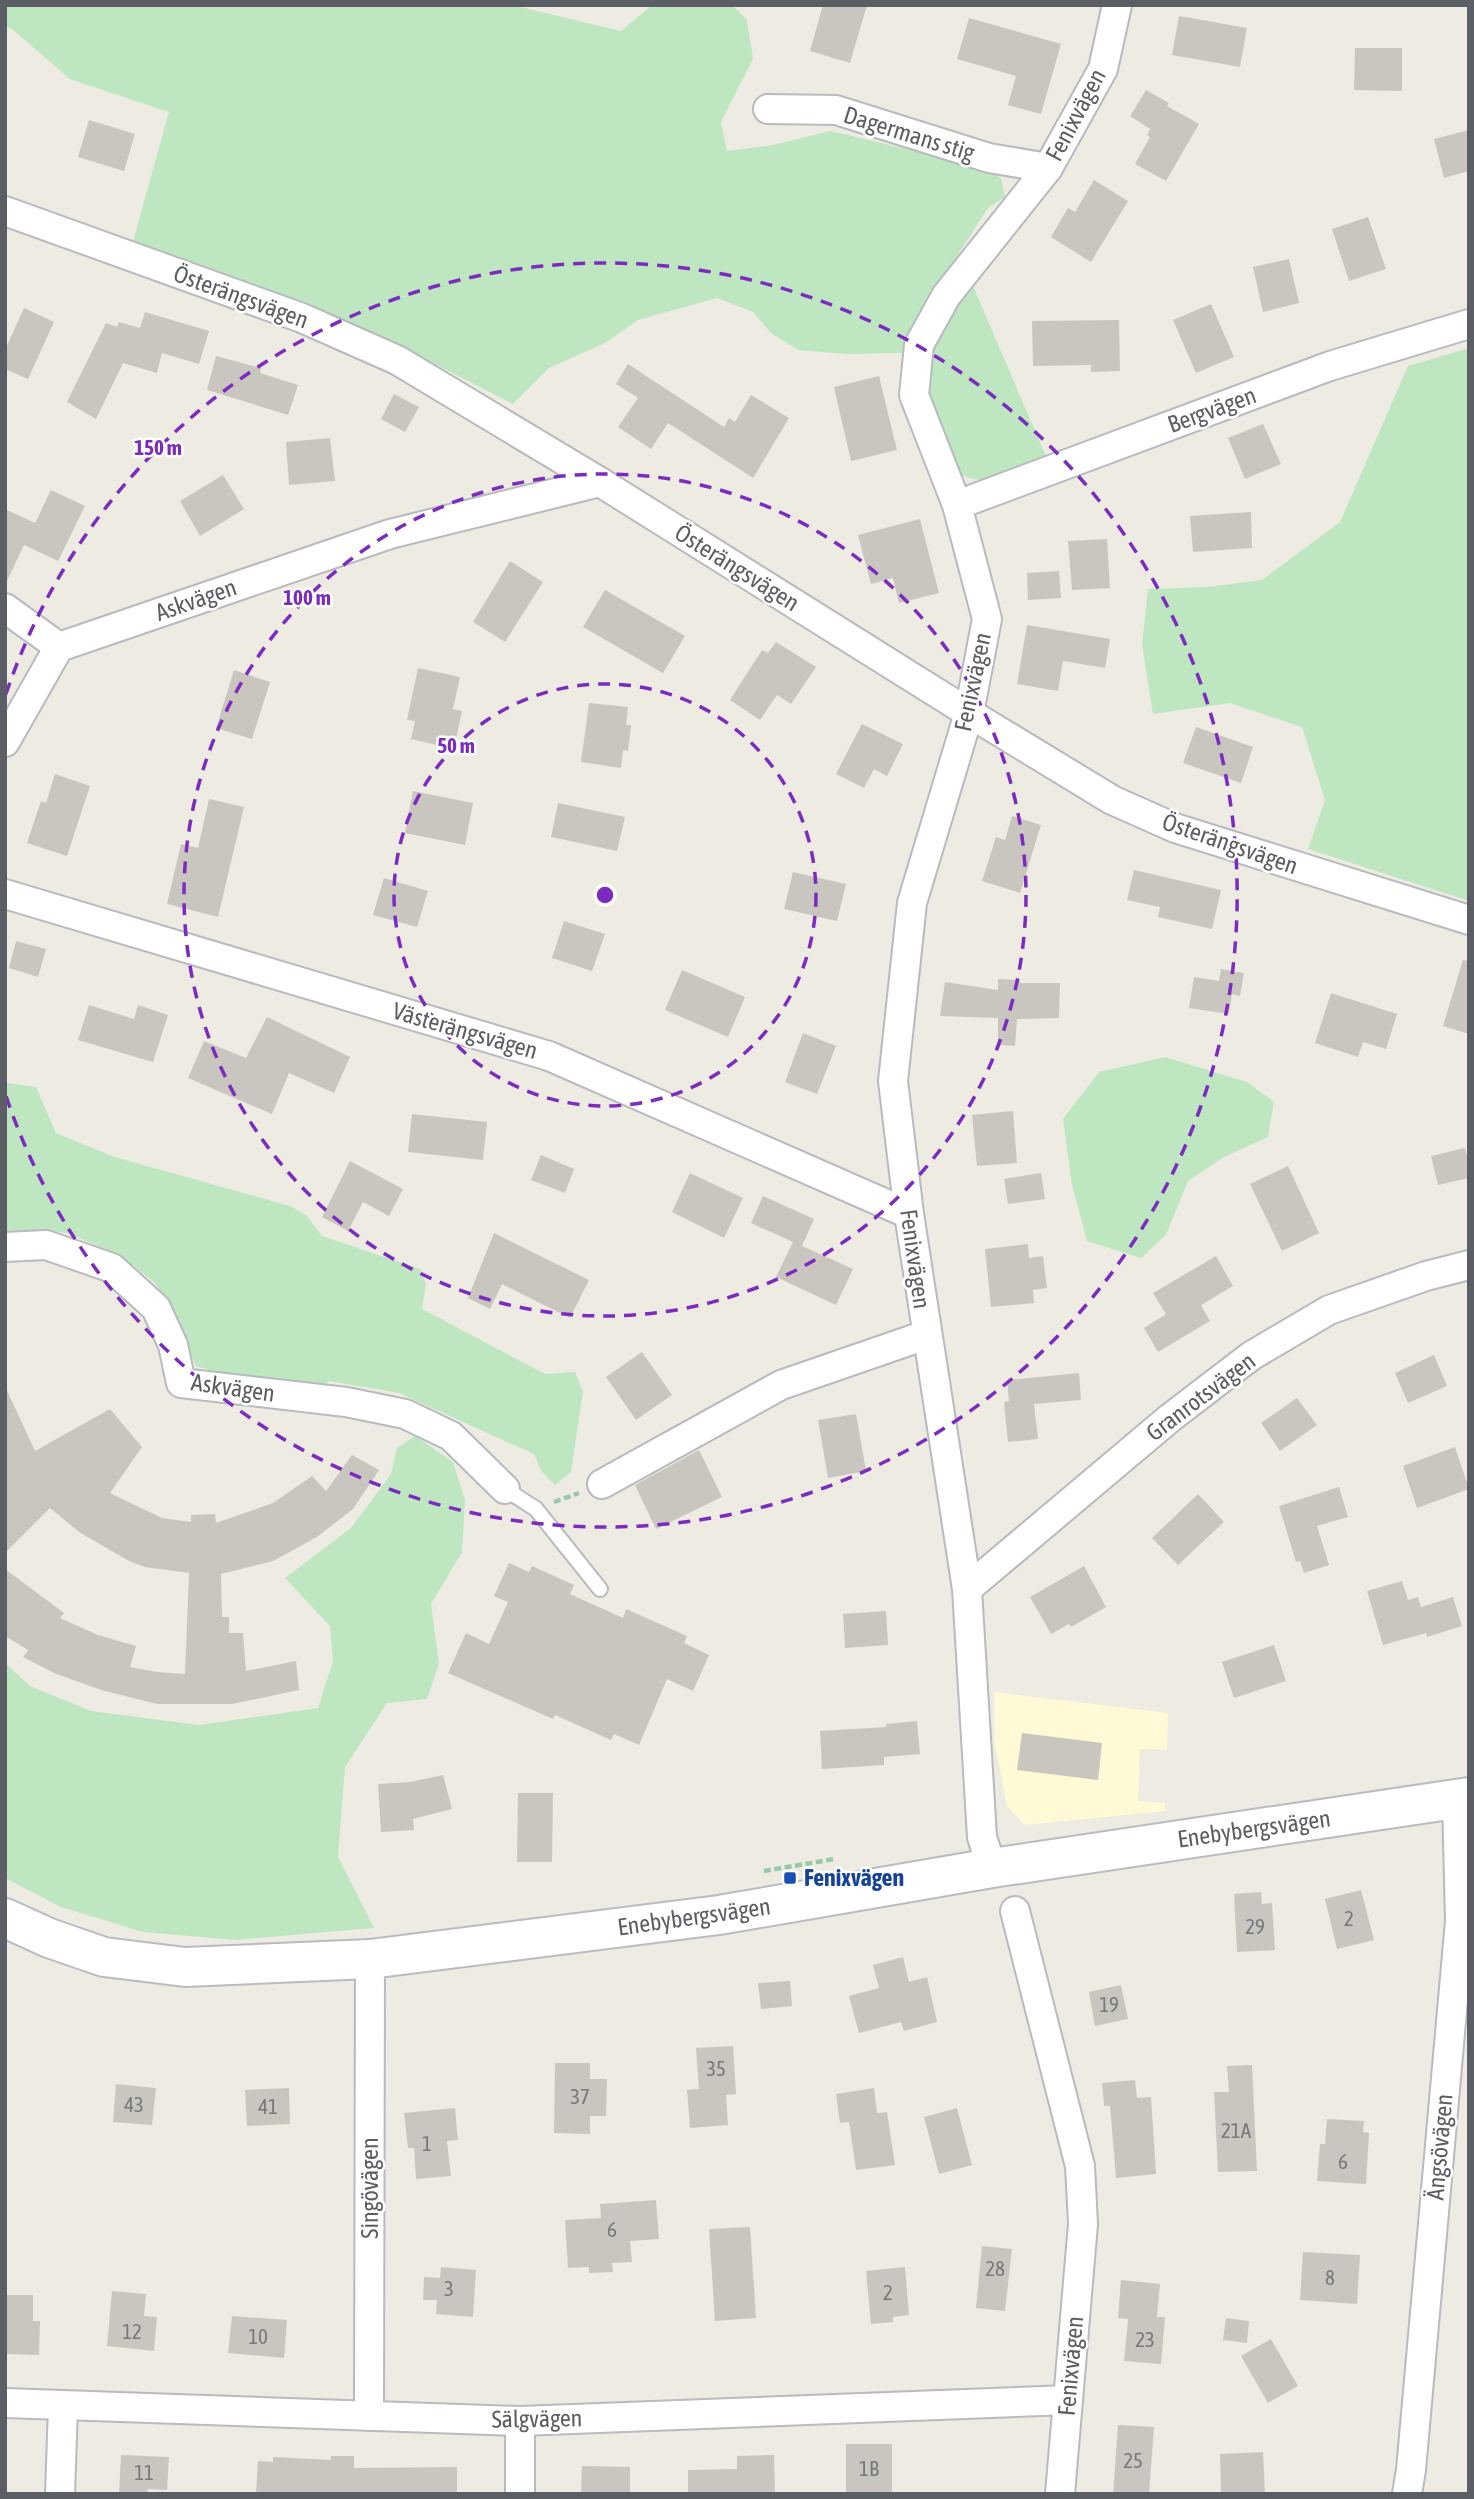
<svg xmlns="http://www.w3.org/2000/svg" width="1474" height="2499" viewBox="0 0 1474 2499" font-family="'Asap Condensed',sans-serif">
	<rect width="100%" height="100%" fill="#eeece2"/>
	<polygon fill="#fff9d6" points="994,1692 1168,1713 1167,1750 1140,1749 1138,1801 1165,1803 1165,1811 1025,1825 1007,1806 995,1744"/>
	<g fill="#bee7c1">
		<polygon points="5,5 512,5 621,31 652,5 732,5 747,20 753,59 721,122 727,151 773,145 831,131 978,166 1001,178 1005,197 988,208 915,321 906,353 847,354 798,350 771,333 753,312 717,298 638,320 605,343 549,368 513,404 390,341 259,286 133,241 169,112 70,79 12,29 5,26"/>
		<path d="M973,286L1046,456C1017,471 990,490 957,473C947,447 928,416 927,387C927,350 948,311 973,286Z"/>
		<polygon points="1469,348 1469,901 1308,849 1325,800 1302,727 1230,703 1153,714 1142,645 1148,589 1207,587 1262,580 1340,522 1408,366"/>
		<polygon points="1165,1057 1247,1082 1274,1102 1268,1137 1224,1157 1188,1181 1166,1235 1141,1258 1087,1241 1072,1185 1063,1119 1099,1072"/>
		<polygon points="7,1083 36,1087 56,1133 115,1157 290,1206 306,1215 322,1236 420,1269 426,1284 422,1309 545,1374 575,1372 583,1392 571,1472 555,1485 542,1472 534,1454 399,1393 329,1381 316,1390 243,1380 196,1366 156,1284 135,1267 109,1251 68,1233 35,1230 5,1232"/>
		<polygon points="415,1436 453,1462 465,1500 462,1552 431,1604 439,1664 427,1699 387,1703 345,1767 338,1857 374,1928 235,1940 143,1932 61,1907 5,1878 5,1663 30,1686 91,1711 199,1725 318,1708 333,1661 330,1626 285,1578 351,1528 391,1474 397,1448"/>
	</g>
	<g fill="#c9c6bf">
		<polygon points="823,5 867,5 850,63 810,51"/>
		<polygon points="1179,16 1247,28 1240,67 1172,55"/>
		<polygon points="969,18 1061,44 1041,114 1008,105 1016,76 957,59"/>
		<polygon points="1355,48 1402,48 1402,91 1354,90"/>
		<polygon points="1146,90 1169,103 1167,106 1199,124 1166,181 1135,164 1150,137 1147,135 1150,129 1130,116"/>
		<polygon points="89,120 135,134 124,171 78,157"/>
		<polygon points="1469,130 1469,171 1444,178 1434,139"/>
		<polygon points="1094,180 1128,201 1091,262 1051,237 1068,208 1075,212"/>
		<polygon points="1368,217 1386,269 1349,281 1332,229"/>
		<polygon points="1289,259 1299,303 1263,312 1253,267"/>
		<polygon points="1211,304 1234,357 1196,373 1173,320"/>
		<polygon points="24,308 54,322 28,379 5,369 5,350"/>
		<polygon points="145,312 209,331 199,364 162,353 157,373 123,363 96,419 67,402 106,323 117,327 119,322 140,328"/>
		<polygon points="1119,320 1120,371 1091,372 1091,365 1033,366 1032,321"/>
		<polygon points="216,356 261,368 260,373 298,385 288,415 207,390"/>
		<polygon points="628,364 724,427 729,418 735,422 751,395 789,418 753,478 668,423 651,449 618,427 638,398 616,384"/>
		<polygon points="879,376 897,450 851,461 834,387"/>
		<polygon points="394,394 419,407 405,432 381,419"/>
		<polygon points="1263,424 1281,464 1245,479 1228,438"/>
		<polygon points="330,438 335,481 289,485 286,442"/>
		<polygon points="223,475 244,509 200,536 180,501"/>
		<polygon points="51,490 85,506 58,561 24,545 5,585 5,509 35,523"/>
		<polygon points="1251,512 1252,548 1193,552 1190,516"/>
		<polygon points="920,519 939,593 899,603 893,578 871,584 858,535"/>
		<polygon points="1107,539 1110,588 1072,590 1068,541"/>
		<polygon points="510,561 543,582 505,642 473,622"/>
		<polygon points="1059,571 1061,598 1028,600 1027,573"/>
		<polygon points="605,590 685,636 663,673 583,627"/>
		<polygon points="1027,625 1110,639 1105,668 1063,661 1058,691 1017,684"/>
		<polygon points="776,642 816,667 791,704 777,695 760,720 730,700 762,650 768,653"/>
		<polygon points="418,668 460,677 453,709 462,711 454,749 411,739 415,721 407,720"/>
		<polygon points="234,670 270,682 252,739 216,728"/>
		<polygon points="589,703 628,707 626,725 631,725 628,751 623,750 621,768 581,762"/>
		<polygon points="862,724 903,744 887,776 874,769 864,788 836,774"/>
		<polygon points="1196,727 1253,747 1241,783 1183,763"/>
		<polygon points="55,774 90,786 67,856 27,843 41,801 46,803"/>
		<polygon points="413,791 473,803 465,845 405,833"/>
		<polygon points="209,799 244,807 218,917 167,904 181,844 198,848"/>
		<polygon points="558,803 625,817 617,851 551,837"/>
		<polygon points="1012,816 1041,825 1020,893 982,881 996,837 1005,840"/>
		<polygon points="1134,870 1221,890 1212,929 1158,917 1160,907 1127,900"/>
		<polygon points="793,872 846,884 837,921 784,909"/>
		<polygon points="384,878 428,891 417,927 373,915"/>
		<polygon points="564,921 605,934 592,971 552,958"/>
		<polygon points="16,941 46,949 38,977 9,968"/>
		<polygon points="1463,960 1469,961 1469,1034 1443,1026"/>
		<polygon points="1221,969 1244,973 1240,996 1232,994 1229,1014 1189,1008 1194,977 1219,981"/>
		<polygon points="682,970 745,997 728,1037 665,1010"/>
		<polygon points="998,979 1020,980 1020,983 1060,983 1059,1018 1017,1019 1015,1046 998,1045 998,1018 940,1016 945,982 998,990"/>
		<polygon points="1331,993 1397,1014 1386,1049 1363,1042 1358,1057 1315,1043"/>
		<polygon points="89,1005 134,1019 138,1005 168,1015 153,1062 78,1040"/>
		<polygon points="267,1017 350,1057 334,1093 289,1073 272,1114 188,1078 204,1041 246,1058"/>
		<polygon points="803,1033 836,1046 817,1094 785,1082"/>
		<polygon points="1013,1111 1017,1163 977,1166 972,1115"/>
		<polygon points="412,1114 487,1122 483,1160 408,1152"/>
		<polygon points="1465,1148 1469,1165 1469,1178 1438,1185 1431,1156"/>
		<polygon points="541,1155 574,1169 565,1193 531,1180"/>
		<polygon points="350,1161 403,1189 389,1216 363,1202 348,1231 322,1217"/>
		<polygon points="1288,1166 1319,1233 1282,1251 1250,1184"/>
		<polygon points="690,1173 743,1198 724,1238 672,1212"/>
		<polygon points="1041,1173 1045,1199 1008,1204 1004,1179"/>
		<polygon points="763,1196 814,1219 802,1246 853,1269 836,1305 776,1277 793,1242 751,1223"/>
		<polygon points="494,1233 589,1280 570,1318 502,1284 490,1309 468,1298"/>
		<polygon points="1028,1244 1029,1258 1043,1256 1047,1288 1033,1290 1034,1303 991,1307 985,1249"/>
		<polygon points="1216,1256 1233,1286 1201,1305 1210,1321 1158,1352 1144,1328 1166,1314 1153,1293"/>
		<polygon points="642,1352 672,1395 636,1420 606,1377"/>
		<polygon points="1434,1355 1447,1386 1408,1403 1395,1373"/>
		<polygon points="1079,1373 1081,1400 1034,1404 1038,1439 1008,1442 1004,1402 1009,1401 1007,1380"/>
		<polygon points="5,1386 35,1451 110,1409 142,1447 110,1493 162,1518 191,1522 191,1515 215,1514 216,1523 273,1503 312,1476 326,1491 352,1455 379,1470 353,1509 317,1537 273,1561 221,1574 222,1617 229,1617 229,1633 243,1633 246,1671 296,1661 299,1690 232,1704 157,1704 101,1690 54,1673 23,1657 28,1650 5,1636 5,1569 64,1613 60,1618 98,1635 136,1646 130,1667 157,1672 185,1674 189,1573 145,1567 129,1561 79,1532 50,1508 5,1553"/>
		<polygon points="1297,1398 1317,1425 1280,1451 1261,1423"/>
		<polygon points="856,1414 866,1471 828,1478 818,1420"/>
		<polygon points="1455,1447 1469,1489 1417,1508 1403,1466"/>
		<polygon points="699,1450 722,1497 656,1529 635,1485"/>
		<polygon points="1339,1487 1348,1517 1317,1526 1329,1565 1304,1573 1300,1561 1296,1562 1279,1506"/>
		<polygon points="1198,1494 1224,1522 1178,1565 1152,1538"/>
		<polygon points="509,1563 529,1572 532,1566 574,1585 570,1594 623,1618 626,1609 687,1636 684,1643 709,1655 693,1691 667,1679 639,1745 614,1734 611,1740 555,1715 553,1719 448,1673 466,1633 489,1644 508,1602 494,1596"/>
		<polygon points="1084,1566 1106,1607 1071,1627 1069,1624 1051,1634 1030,1597"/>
		<polygon points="1402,1581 1408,1600 1418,1597 1421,1607 1453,1597 1462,1626 1427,1637 1426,1633 1383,1645 1367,1591"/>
		<polygon points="886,1611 888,1645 845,1648 843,1614"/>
		<polygon points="1274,1645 1286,1681 1234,1698 1222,1662"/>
		<polygon points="917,1721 920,1754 884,1757 884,1765 822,1769 820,1731 886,1727 886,1724"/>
		<polygon points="1022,1733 1102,1743 1098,1780 1017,1770"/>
		<polygon points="443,1775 452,1809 413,1819 414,1830 381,1832 378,1784 410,1782"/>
		<polygon points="518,1793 553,1793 552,1862 517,1862"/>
		<polygon points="1361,1890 1374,1940 1337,1949 1325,1899"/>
		<polygon points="1261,1892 1262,1904 1272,1903 1275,1950 1237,1952 1234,1894"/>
		<polygon points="903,1957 909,1982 927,1977 937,2022 904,2031 901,2022 859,2033 849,1996 879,1988 873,1965"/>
		<polygon points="790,1981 792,2006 761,2009 758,1983"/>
		<polygon points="1121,1985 1128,2019 1095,2026 1089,1992"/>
		<polygon points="733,2046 736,2094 726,2095 728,2125 690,2128 687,2090 699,2089 696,2048"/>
		<polygon points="555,2063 590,2063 590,2079 607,2079 606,2116 590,2116 590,2134 554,2133"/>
		<polygon points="1252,2065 1257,2171 1218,2172 1214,2092 1229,2092 1227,2066"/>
		<polygon points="1135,2080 1137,2098 1151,2097 1156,2174 1116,2178 1110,2106 1104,2106 1102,2083"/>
		<polygon points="116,2084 156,2088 152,2125 113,2122"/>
		<polygon points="289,2088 290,2124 247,2126 245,2090"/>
		<polygon points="874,2088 877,2113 887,2112 895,2165 856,2170 849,2122 840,2123 836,2094"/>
		<polygon points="455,2108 458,2140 447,2141 451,2176 416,2179 414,2148 408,2148 404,2113"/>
		<polygon points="957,2108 972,2165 939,2174 924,2117"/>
		<polygon points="1327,2119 1364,2121 1363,2132 1369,2133 1366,2184 1317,2181 1320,2144 1325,2144"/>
		<polygon points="656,2200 659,2239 630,2241 632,2262 612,2263 613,2272 589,2273 589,2267 568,2268 565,2220 601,2218 600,2204"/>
		<polygon points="750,2227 756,2318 715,2321 709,2229"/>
		<polygon points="982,2246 1012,2249 1005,2311 976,2308"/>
		<polygon points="1303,2252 1360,2255 1357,2304 1300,2300"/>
		<polygon points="441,2267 476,2270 473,2317 436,2314 437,2300 423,2300 424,2277 440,2278"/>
		<polygon points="905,2267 909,2315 893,2317 893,2322 871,2324 866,2271"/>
		<polygon points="1121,2280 1160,2284 1157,2317 1165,2317 1161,2364 1124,2361 1128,2319 1118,2318"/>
		<polygon points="112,2291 146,2294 144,2316 157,2317 154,2351 107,2346"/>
		<polygon points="5,2295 33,2295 33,2321 40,2321 39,2355 5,2354"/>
		<polygon points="232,2316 287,2320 284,2358 228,2353"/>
		<polygon points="1226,2318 1249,2321 1247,2343 1223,2340"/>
		<polygon points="1271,2339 1298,2386 1268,2403 1241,2356"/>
		<polygon points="1118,2425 1154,2427 1149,2494 1113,2494"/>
		<rect x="846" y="2444" width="46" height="50"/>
		<polygon points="1263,2452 1265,2494 1221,2494 1220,2454"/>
		<polygon points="121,2455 169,2457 167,2490 148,2489 147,2494 119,2494"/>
		<polygon points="774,2455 775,2494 688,2494 688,2470 737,2469 737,2456"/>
		<polygon points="331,2456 354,2456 354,2468 457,2467 457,2494 256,2494 258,2461 273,2462 273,2457 331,2460"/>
		<polygon points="582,2466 630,2467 630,2494 581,2494"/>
	</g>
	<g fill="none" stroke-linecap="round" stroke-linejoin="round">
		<defs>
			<polyline id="service" points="505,1489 536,1509 600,1589"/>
			<g id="minor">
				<polyline points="768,109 836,110 989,158 1048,168"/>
				<polyline points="5,211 302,318 397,360 600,482 969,713 1112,800 1175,828 1469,920"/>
				<polyline points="957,505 1330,366 1469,324"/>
				<polyline points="5,608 59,647"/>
				<polyline points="5,742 59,647 390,534 600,482"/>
				<polyline points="5,894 549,1056 909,1214"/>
				<polyline points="5,1247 46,1245 112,1268 156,1308 173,1345 181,1383 346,1402 405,1414 451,1436 505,1489"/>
				<polyline points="602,1484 781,1385 926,1335"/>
				<polyline points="967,1589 1170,1418 1251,1356 1329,1310 1426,1276 1469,1265"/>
				<polyline points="992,1868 982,1837 967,1589 909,1214 893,1081 912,903 969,713 987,619 957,505 914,395 919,345 946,296 1048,168 1103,69 1117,5"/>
				<polyline points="1015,1911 1080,2166 1083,2224 1060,2494"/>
				<polyline points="5,2403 520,2421 1068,2400"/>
				<polyline points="369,2416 370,1959"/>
				<polyline points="60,2494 63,2407"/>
				<polyline points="520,2494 520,2421"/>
				<polyline points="1407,2494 1411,2470 1460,1921 1457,1799"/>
			</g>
			<polyline id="secondary" points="5,1918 49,1938 104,1957 185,1967 370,1959 719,1915 992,1868 1469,1797"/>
		</defs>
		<use href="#service" stroke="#b8babf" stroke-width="18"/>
		<use href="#minor" stroke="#b8babf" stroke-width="32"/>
		<use href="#secondary" stroke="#b8bbc1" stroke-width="42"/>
		<g stroke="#96c8a9" stroke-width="4.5" stroke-dasharray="7 3.5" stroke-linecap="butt">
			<polyline points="554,1502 579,1493"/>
			<polyline points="764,1871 834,1859"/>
		</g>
		<use href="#service" stroke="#fff" stroke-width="14"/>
		<use href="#minor" stroke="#fff" stroke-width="28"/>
		<use href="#secondary" stroke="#fff" stroke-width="38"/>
	</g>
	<g fill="none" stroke="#7b2cbf" stroke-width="3.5" stroke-dasharray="12 9">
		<circle cx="605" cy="895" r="211"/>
		<circle cx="605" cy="895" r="421"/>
		<path d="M6 694A632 632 0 1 1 6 1096"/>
	</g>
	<rect fill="#1a4fb4" stroke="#fff" stroke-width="2.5" x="783" y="1871" width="14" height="14" rx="3.5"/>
	<g text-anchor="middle" stroke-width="5" stroke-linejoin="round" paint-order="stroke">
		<g font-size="21" fill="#76787b">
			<text x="1349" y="1926">2</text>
			<text x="1255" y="1934">29</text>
			<text x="1109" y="2012">19</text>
			<text x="716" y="2076">35</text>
			<text x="580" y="2104">37</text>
			<text x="134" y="2112">43</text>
			<text x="268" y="2114">41</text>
			<text x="1236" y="2138">21A</text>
			<text x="427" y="2151">1</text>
			<text x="1343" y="2169">6</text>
			<text x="612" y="2237">6</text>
			<text x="995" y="2276">28</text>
			<text x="1330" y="2285">8</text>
			<text x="449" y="2296">3</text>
			<text x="888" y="2300">2</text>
			<text x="132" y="2339">12</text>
			<text x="258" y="2344">10</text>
			<text x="1145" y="2347">23</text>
			<text x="1133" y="2468">25</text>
			<text x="869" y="2476">1B</text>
			<text x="144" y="2480">11</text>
		</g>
		<g font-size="24" fill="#5b5e64" stroke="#fff">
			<text transform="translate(1076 115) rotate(-62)" y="8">Fenixvägen</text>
			<text transform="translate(909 134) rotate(17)" y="8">Dagermans stig</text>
			<text transform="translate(241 297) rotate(20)" y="8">Österängsvägen</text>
			<text transform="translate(1212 410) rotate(-20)" y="8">Bergvägen</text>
			<text transform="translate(737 568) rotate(32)" y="8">Österängsvägen</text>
			<text transform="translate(196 600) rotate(-19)" y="8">Askvägen</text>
			<text transform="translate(973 682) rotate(-78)" y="8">Fenixvägen</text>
			<text transform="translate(1230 844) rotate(19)" y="8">Österängsvägen</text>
			<text transform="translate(465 1031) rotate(16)" y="8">Västerängsvägen</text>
			<text transform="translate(915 1259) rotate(82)" y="8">Fenixvägen</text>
			<text transform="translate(233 1388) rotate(8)" y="8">Askvägen</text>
			<text transform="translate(1201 1397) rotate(-37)" y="8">Granrotsvägen</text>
			<text transform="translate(1254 1829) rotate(-8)" y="8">Enebybergsvägen</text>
			<text transform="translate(694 1917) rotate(-8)" y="8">Enebybergsvägen</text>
			<text transform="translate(1440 2147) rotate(-85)" y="8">Ängsövägen</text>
			<text transform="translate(370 2188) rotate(-90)" y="8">Singövägen</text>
			<text transform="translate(1071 2366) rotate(-85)" y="8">Fenixvägen</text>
			<text transform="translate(537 2419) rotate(-1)" y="8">Sälgvägen</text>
		</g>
		<g font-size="24" font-weight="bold" fill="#164399" stroke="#fff" text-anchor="start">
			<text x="804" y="1886">Fenixvägen</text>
		</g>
	</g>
	<circle cx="605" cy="895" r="10" fill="#7b2cbf" stroke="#fff" stroke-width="3.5"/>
	<g font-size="21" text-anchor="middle" font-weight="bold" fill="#7b2cbf" stroke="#fff" stroke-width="5" stroke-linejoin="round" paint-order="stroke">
		<text x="158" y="455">150 m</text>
		<text x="307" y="605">100 m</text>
		<text x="456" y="753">50 m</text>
	</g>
	<rect width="1474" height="2499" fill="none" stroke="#5b5e64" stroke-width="14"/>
</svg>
